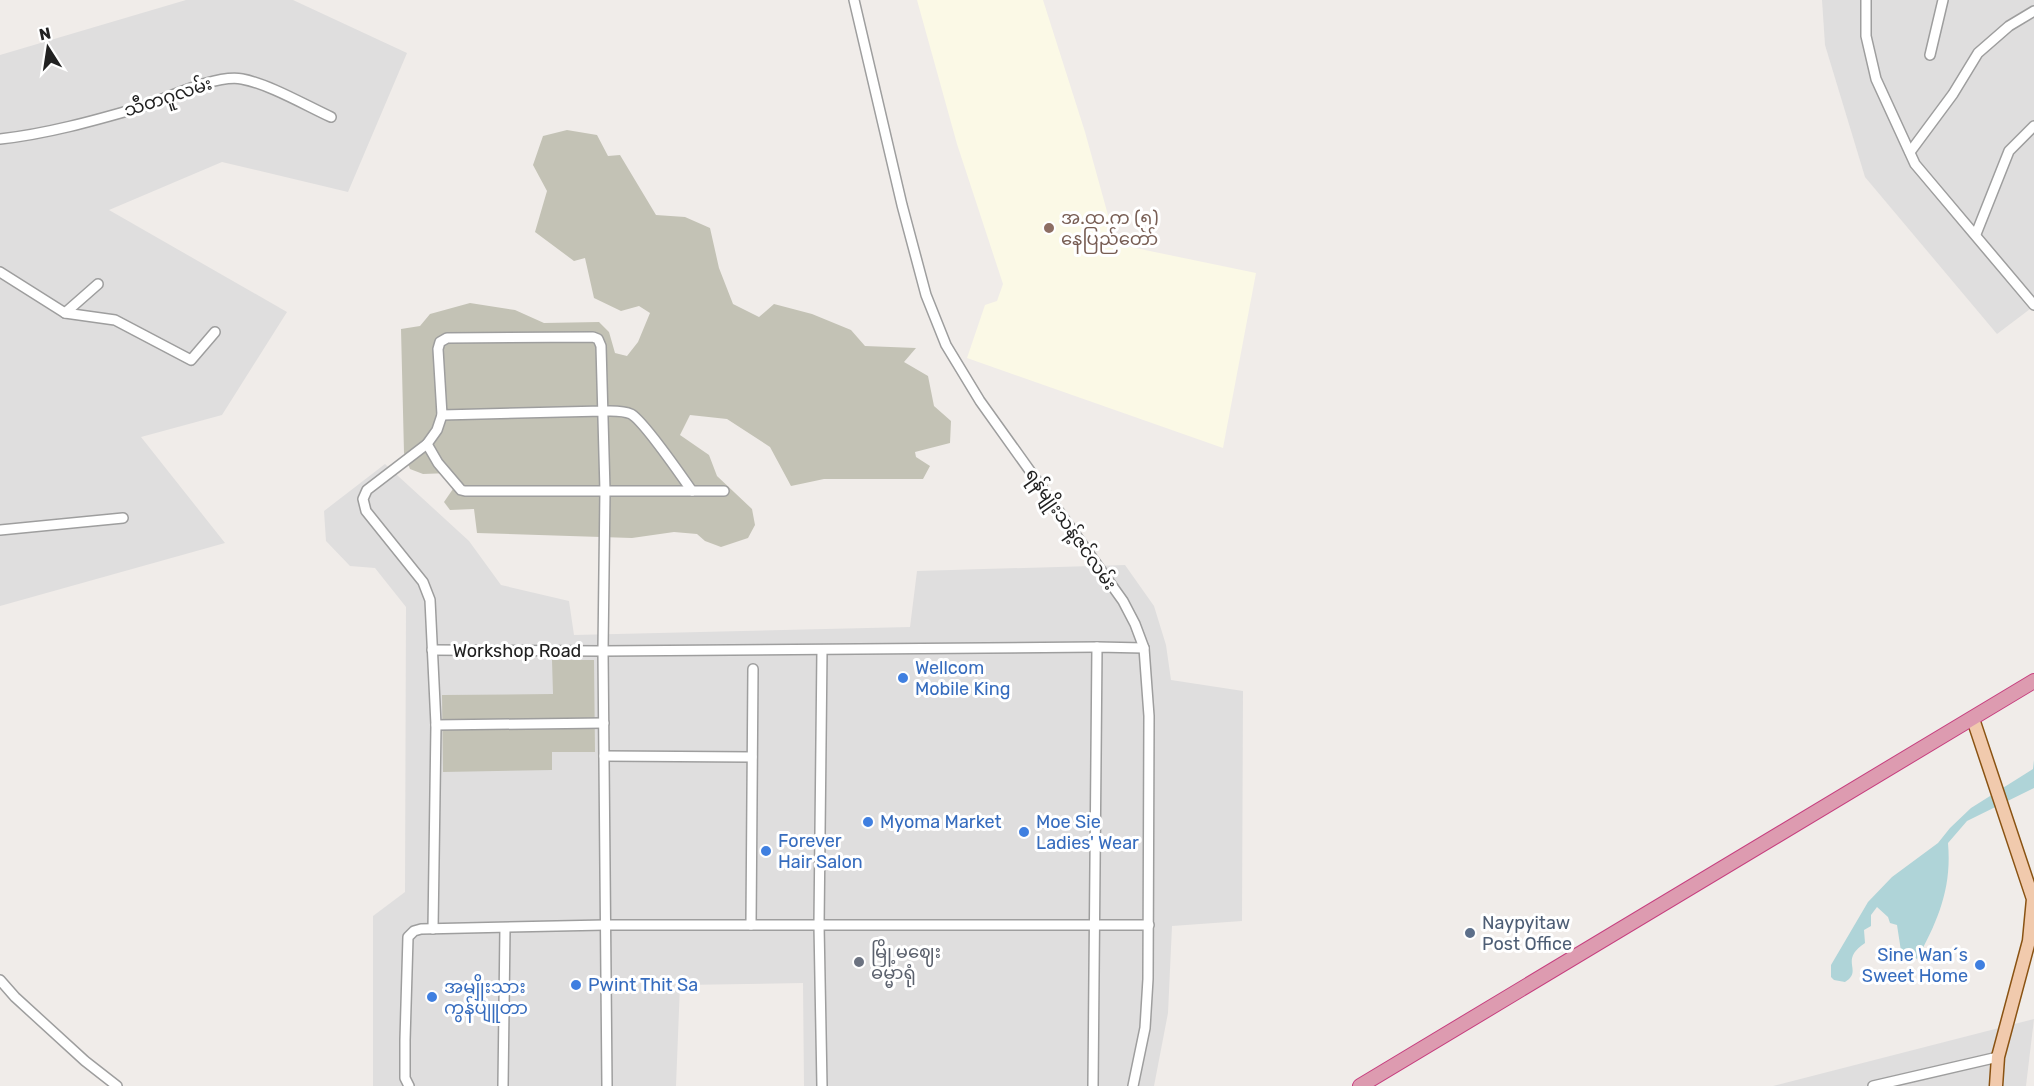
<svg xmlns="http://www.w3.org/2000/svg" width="2034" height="1086" viewBox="0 0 2034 1086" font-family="Rubik,'Noto Sans Myanmar',sans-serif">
	<rect width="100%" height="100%" fill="#f0ece9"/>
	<g fill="#dfdede">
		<polygon points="186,0 293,0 407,53 348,192 222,162 109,210 287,312 222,415 141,437 225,543 0,606 0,55"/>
		<polygon points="1822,0 2034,0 2034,306 1997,334 1865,177 1825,45"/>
		<polygon points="385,464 469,541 501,585 569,601 574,635 910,627 917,571 1125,565 1154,606 1166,645 1171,680 1243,691 1242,921 1172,926 1168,1013 1154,1086 804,1086 803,983 680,985 676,1086 373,1086 373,916 405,892 406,607 375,568 350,566 326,541 324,511"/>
		<polygon points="2034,1019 2026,1086 1773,1086"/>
	</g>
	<polygon fill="#fbf9e6" points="917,0 1043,0 1085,132 1116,244 1256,273 1223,448 967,358 985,305 997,301 1003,284 957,144"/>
	<g fill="#c3c2b5">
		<polygon points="567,130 597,135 608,156 620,155 656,215 685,217 710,228 719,268 733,304 759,317 774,304 812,314 851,330 865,346 916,348 904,362 928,376 934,406 951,421 950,443 915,452 916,457 930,466 923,479 824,479 791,486 770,447 727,419 690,415 680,435 709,455 717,476 752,509 755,525 748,538 721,547 705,541 697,534 674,532 632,538 477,533 474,509 450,510 444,502 455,486 450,473 423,474 410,469 404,453 401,329 420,326 430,314 470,303 515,310 544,323 599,322 609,332 615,353 627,356 638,342 650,313 639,306 621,311 594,298 585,258 574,261 535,232 547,191 533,165 543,136"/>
		<polygon points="552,660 594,660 595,752 552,752 552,770 443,772 442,695 553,694"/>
	</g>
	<path fill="#afd4d8" d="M2034,760V788L1967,821L1948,843C1952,888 1938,921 1917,959L1901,951L1897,925L1890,923L1888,917L1877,907L1871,915V926L1864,930L1865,943C1838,961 1864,970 1845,982L1834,980L1831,977V965L1868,902L1892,877L1938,843L1950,828L1971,808L2033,769Z"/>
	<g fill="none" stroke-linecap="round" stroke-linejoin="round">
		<defs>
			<g id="minor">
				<polyline points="854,0 902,205 926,295 946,345 980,401 1123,601 1135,624 1144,648 1149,716 1148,979 1145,1028 1133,1086"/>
				<polyline points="1866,0 1866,36 1876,79 1915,164 2034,305"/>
				<polyline points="1930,55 1943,0"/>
				<path d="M0,139C46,134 93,121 138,108C166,99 215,74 242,79C269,84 305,105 331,117"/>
				<polyline points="1910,152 1953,94 1978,53 2009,26 2034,11"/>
				<polyline points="1976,234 2009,151 2034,126"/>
				<polyline points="0,272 65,313 115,320 191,360 215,332"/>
				<polyline points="65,313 98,284"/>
				<polyline points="427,444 438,463 461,490 465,491 724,491"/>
				<polyline points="0,530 123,518"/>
				<polyline points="432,650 603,651 1097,647"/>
				<polyline points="436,725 604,723"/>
				<polyline points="604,756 752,757"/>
				<polyline points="751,925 753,669"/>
				<polyline points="433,929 436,725 430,600 423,582 366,511 363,499 367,490 427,444 437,430 442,415"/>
				<polyline points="0,980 15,997 85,1061 117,1086"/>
				<polyline points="409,1086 405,1078 405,1040 408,937 414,931 421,929 605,925 1149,925"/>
				<polyline points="503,1086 505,928"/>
				<path d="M607,1086L603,651L605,491L601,346L598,339L593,337L447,338L440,342L438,349L442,415L603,411C612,411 623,410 631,414C644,421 682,477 692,491"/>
				<polyline points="822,1086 819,925 822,650"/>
				<polyline points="1093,1086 1097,647 1144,648"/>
				<polyline points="1873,1086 1998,1057"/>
			</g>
			<polyline id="major" points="1973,719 2033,899 2029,941 1998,1057 1996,1086"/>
			<polyline id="highway" points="1360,1086 2034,681"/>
		</defs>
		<use href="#minor" stroke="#9e9e9e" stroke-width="12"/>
		<use href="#major" stroke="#8a5313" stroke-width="15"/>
		<use href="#highway" stroke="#c63e7e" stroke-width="16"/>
		<use href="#minor" stroke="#fff" stroke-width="9"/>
		<use href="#major" stroke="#f1caad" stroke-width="12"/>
		<use href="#highway" stroke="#dd9bb0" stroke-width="14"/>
	</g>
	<circle fill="#8d6e63" stroke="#fff" stroke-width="2" cx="1049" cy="228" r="6"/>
	<g fill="#3f7fe0" stroke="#fff" stroke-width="2">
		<circle cx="903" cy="678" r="6"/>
		<circle cx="868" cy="822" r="6"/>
		<circle cx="1024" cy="832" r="6"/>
		<circle cx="766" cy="851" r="6"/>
		<circle cx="1980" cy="965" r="6"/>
		<circle cx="576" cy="985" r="6"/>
		<circle cx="432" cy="997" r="6"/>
	</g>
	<circle fill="#5c6f8a" stroke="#fff" stroke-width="2" cx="1470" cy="933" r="6"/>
	<circle fill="#6b7280" stroke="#fff" stroke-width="2" cx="859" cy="962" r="6"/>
	<g text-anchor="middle" stroke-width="6" stroke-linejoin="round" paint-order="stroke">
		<g font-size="18" fill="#212121" stroke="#fff">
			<text transform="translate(168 97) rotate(-18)" y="6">သီတဂူလမ်း</text>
			<text transform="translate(1071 529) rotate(55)" y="6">ရန်မျိုးသန့်ဇင်လမ်း</text>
			<text x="517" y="657">Workshop Road</text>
		</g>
		<g font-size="18" fill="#785e54" stroke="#fff" text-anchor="start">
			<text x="1061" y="224">အ.ထ.က (၅)<tspan x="1061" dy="21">နေပြည်တော်</tspan></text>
		</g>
		<g font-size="18" fill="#366cbe" stroke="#fff" text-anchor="start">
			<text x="915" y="674">Wellcom<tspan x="915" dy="21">Mobile King</tspan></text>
			<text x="880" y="828">Myoma Market</text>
			<text x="1036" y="828">Moe Sie<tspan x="1036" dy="21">Ladies' Wear</tspan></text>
			<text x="778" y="847">Forever<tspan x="778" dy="21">Hair Salon</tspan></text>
			<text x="1968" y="961" text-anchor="end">Sine Wan´s<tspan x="1968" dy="21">Sweet Home</tspan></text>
			<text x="588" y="991">Pwint Thit Sa</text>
			<text x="444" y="993">အမျိုးသား<tspan x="444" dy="21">ကွန်ပျူတာ</tspan></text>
		</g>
		<g font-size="18" fill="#4e5e75" stroke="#fff" text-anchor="start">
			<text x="1482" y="929">Naypyitaw<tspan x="1482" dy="21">Post Office</tspan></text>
		</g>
		<g font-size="18" fill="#5b616d" stroke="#fff" text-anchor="start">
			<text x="871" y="958">မြို့မဈေး<tspan x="871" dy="21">ဓမ္မာရုံ</tspan></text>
		</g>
	</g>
	<g transform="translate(48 48) rotate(348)" stroke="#ffffff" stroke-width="4.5" paint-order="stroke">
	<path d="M0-4.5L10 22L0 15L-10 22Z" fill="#212121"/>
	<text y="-9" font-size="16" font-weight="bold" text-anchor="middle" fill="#212121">N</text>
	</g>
</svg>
